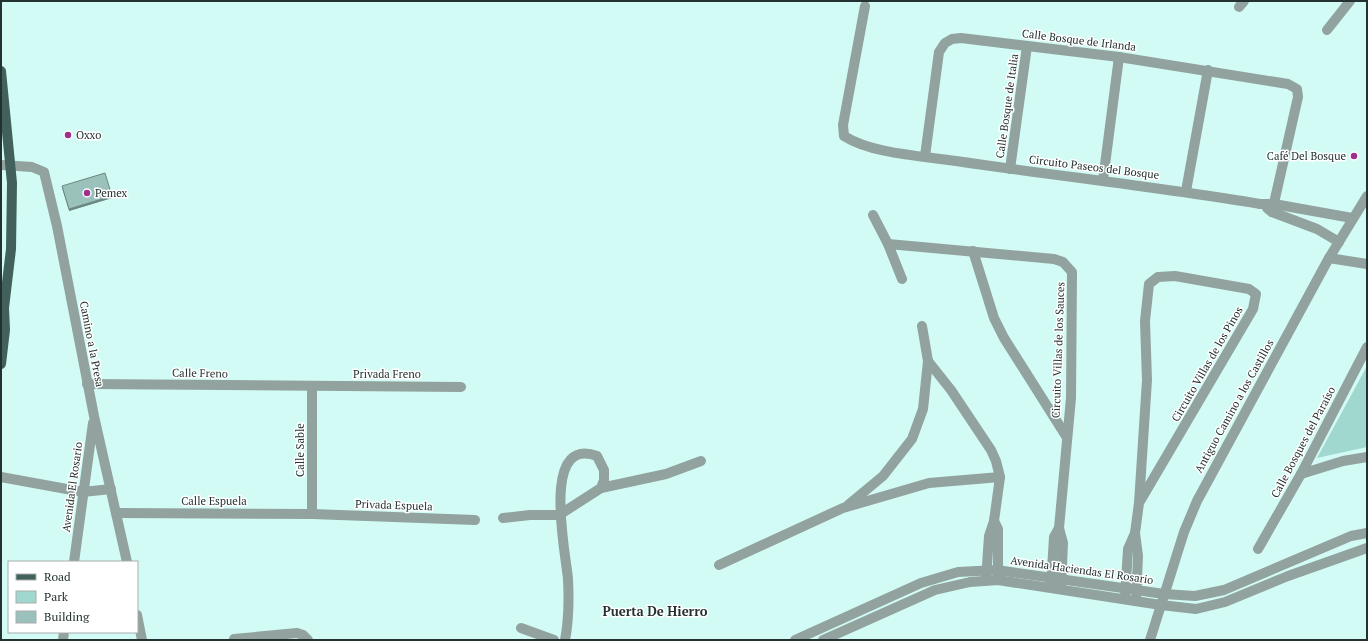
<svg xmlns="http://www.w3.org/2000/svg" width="1368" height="641" viewBox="0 0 1368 641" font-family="'PT Serif',serif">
	<rect width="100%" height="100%" fill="#d3fbf5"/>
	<polygon fill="#a0d8cf" points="1367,366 1367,447 1317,458"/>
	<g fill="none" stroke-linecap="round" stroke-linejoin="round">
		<g stroke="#91a29f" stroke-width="10">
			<path d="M865,6L843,125L844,136C872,154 923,156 956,161C1057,176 1159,187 1260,204H1274L1352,218"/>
			<polyline points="1239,7 1244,1"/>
			<polyline points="1327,30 1350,1"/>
			<polyline points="925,156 939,52 945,43 952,39 961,38 1119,57 1288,84 1297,89 1298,97 1272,212"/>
			<polyline points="1,165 32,167 44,172 57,226 94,416 127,562"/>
			<polyline points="1010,169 1027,46"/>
			<polyline points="1103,180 1119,57"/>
			<polyline points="1186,191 1208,70"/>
			<polyline points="1267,208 1272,212 1317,229 1339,242"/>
			<polyline points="873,215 888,244 902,279"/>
			<polyline points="888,244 1054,259 1063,262 1072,272 1071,398 1059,528 1054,537 1051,586"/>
			<polyline points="973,251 994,318 1004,338 1066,436"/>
			<polyline points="1329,258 1367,264"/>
			<polyline points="928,361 951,390 991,450 996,461 1000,477 994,521 989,536 986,580"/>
			<polyline points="87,384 461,387"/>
			<polyline points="1301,474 1343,461 1367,457"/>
			<polyline points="1,477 83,492 111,489"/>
			<polyline points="601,488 666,474 701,461"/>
			<polyline points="848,505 883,476 912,439 923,409 928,361 922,326"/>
			<polyline points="116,513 312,514 475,520"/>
			<polyline points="312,514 312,386"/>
			<path d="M503,518L530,515H559L601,488L604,480V470L597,456C540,435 566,554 568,579C569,599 569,620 565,640"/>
			<polyline points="994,521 998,529 998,578"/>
			<polyline points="1059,528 1063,543 1061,587"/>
			<polyline points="1135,533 1138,556 1136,601"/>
			<polyline points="1258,549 1301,474 1367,347"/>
			<polyline points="74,562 93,423"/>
			<polyline points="719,565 843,508 929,483 1000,477"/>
			<polyline points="1125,597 1128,549 1135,533 1139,503 1147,380 1145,321 1149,284 1158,277 1175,276 1249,289 1256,294 1253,309 1139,503"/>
			<polyline points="137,615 142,640"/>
			<polyline points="521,628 554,640"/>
			<polyline points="234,639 297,633 303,635 308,640"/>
			<polyline points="63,640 64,632"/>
		</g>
		<g stroke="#91a29f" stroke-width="10">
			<polyline points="795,640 921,583 958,572 997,570 1164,594 1195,596 1224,590 1351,536 1367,533"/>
			<polyline points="823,640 935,590 970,582 998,580 1161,605 1196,609 1225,602 1288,576 1367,548"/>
			<polyline points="1150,640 1184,532 1197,501 1329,258 1367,196"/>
		</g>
		<polyline stroke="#42615c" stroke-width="10" points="1,71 12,183 11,249 4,308 5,330 1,364"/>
	</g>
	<polygon fill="#84a6a1" points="62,186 112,198 69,211 62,188"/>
	<polygon fill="#6c8783" points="112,196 112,198 69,211 69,209"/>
	<polygon fill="#9ac1bb" stroke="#6c8783" points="105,173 112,196 69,209 62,186"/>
	<g fill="#9e2f8d" stroke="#fff" stroke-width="1.5">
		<circle cx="68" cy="135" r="4"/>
		<circle cx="1354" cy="156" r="4"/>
		<circle cx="87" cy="193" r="4"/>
	</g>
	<g text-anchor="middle" stroke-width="3" stroke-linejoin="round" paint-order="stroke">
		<g font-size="11" fill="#233230" stroke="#fff">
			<text transform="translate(1079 40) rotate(7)" y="4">Calle Bosque de Irlanda</text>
			<text transform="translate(1007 106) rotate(-82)" y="4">Calle Bosque de Italia</text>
			<text transform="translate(1094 167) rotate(7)" y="4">Circuito Paseos del Bosque</text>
			<text transform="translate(92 344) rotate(79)" y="4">Camino a la Presa</text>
			<text transform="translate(1058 350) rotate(-88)" y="4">Circuito Villas de los Sauces</text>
			<text transform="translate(1207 364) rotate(-60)" y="4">Circuito Villas de los Pinos</text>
			<text transform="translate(200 373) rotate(1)" y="4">Calle Freno</text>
			<text x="387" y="378">Privada Freno</text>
			<text transform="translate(1234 406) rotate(-61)" y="4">Antiguo Camino a los Castillos</text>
			<text transform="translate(1303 442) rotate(-62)" y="4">Calle Bosques del Paraíso</text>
			<text transform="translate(300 450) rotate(-90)" y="4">Calle Sable</text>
			<text transform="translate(72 487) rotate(-82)" y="4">Avenida El Rosario</text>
			<text x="214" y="505">Calle Espuela</text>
			<text transform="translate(394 505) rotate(2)" y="4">Privada Espuela</text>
			<text transform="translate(1082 570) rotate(8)" y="4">Avenida Haciendas El Rosario</text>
		</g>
		<g font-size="11" fill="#233230" stroke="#fff" text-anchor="start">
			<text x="76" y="139">Oxxo</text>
			<text x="1346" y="160" text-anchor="end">Café Del Bosque</text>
			<text x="95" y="197">Pemex</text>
		</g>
		<g font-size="13" font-weight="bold" fill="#233230" stroke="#fff">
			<text x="655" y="616">Puerta De Hierro</text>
		</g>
	</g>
	<rect width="1368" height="641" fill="none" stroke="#233230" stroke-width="4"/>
	<rect x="8" y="561" width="130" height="72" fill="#ffffff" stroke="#a7adac"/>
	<rect x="16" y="574" width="20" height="6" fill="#42615c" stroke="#a7adac"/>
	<text x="44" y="581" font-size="12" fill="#233230">Road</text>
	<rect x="16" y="591" width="20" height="12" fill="#a0d8cf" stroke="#a7adac"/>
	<text x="44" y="601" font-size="12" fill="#233230">Park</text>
	<rect x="16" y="611" width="20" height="12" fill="#9ac1bb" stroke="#a7adac"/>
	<text x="44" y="621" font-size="12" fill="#233230">Building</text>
</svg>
